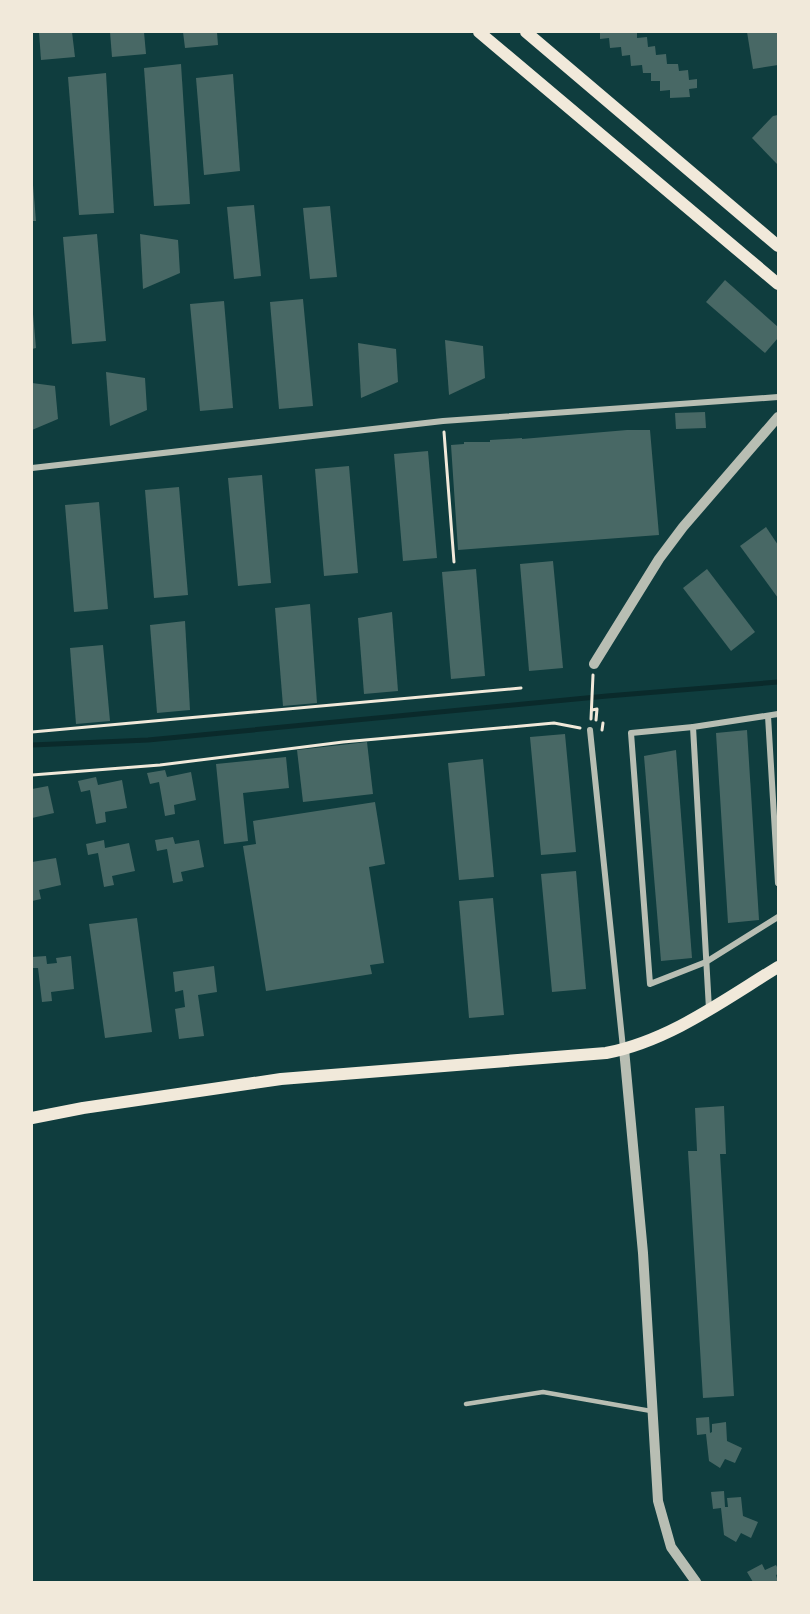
<svg xmlns="http://www.w3.org/2000/svg" width="810" height="1614" viewBox="0 0 810 1614" font-family="'Exo 2',sans-serif">
	<rect width="100%" height="100%" fill="#0f3d3e"/>
	<g fill="none" stroke-linecap="round" stroke-linejoin="round">
		<polyline stroke="#0a2a2b" stroke-width="5" points="32,745 148,740 607,696 778,682"/>
	</g>
	<g fill="#486865">
		<polygon points="39,32 72,32 75,57 41,60"/>
		<polygon points="110,32 144,32 146,54 112,57"/>
		<polygon points="183,32 217,32 218,45 185,48"/>
		<polygon points="600,32 637,32 637,38 647,37 648,47 655,46 656,55 666,54 667,64 678,64 679,71 688,70 689,80 697,79 697,88 689,89 690,97 670,98 670,90 660,91 660,81 651,81 651,73 643,73 642,65 631,66 630,55 622,56 621,47 610,48 609,38 600,39"/>
		<polygon points="747,32 778,32 778,65 753,69"/>
		<polygon points="181,64 190,204 154,206 144,68"/>
		<polygon points="106,73 114,213 79,215 68,77"/>
		<polygon points="233,74 240,171 204,175 196,78"/>
		<polygon points="778,115 778,165 752,138 773,116"/>
		<polygon points="32,185 33,185 36,221 32,221"/>
		<polygon points="254,205 261,276 234,279 227,207"/>
		<polygon points="330,206 337,277 310,279 303,208"/>
		<polygon points="97,234 106,341 72,344 63,237"/>
		<polygon points="140,234 178,240 180,273 143,289"/>
		<polygon points="725,280 778,327 778,338 765,353 706,302"/>
		<polygon points="303,299 313,406 279,409 270,302"/>
		<polygon points="224,301 233,408 200,411 190,304"/>
		<polygon points="33,314 36,348 32,349 32,315"/>
		<polygon points="445,340 483,346 485,378 449,395"/>
		<polygon points="358,343 396,349 398,382 361,398"/>
		<polygon points="106,372 145,378 147,410 110,426"/>
		<polygon points="32,383 55,386 58,419 32,430"/>
		<polygon points="705,412 706,428 676,429 675,413"/>
		<polygon points="627,430 650,430 659,535 458,550 451,445 464,444 464,442 490,442 490,440 522,438 522,439"/>
		<polygon points="428,451 437,558 403,561 394,454"/>
		<polygon points="349,466 358,573 324,576 315,469"/>
		<polygon points="262,475 271,583 238,586 228,478"/>
		<polygon points="179,487 188,595 154,598 145,490"/>
		<polygon points="99,502 108,609 74,612 65,505"/>
		<polygon points="766,527 778,545 778,598 740,546"/>
		<polygon points="553,561 563,668 529,671 520,564"/>
		<polygon points="476,569 485,676 451,679 442,572"/>
		<polygon points="707,569 755,632 731,651 683,588"/>
		<polygon points="310,604 317,703 283,706 275,608"/>
		<polygon points="392,612 398,691 364,694 358,618"/>
		<polygon points="185,621 190,710 157,713 150,625"/>
		<polygon points="103,645 110,721 76,724 70,648"/>
		<polygon points="747,730 759,920 728,923 716,733"/>
		<polygon points="565,734 576,852 541,855 530,737"/>
		<polygon points="367,742 373,794 303,802 297,750"/>
		<polygon points="676,750 692,958 661,961 644,756"/>
		<polygon points="286,757 289,788 243,793 248,841 224,844 216,764"/>
		<polygon points="483,759 494,877 459,880 448,763"/>
		<polygon points="165,770 167,777 191,772 196,800 174,805 175,814 165,816 159,782 150,784 147,773"/>
		<polygon points="96,777 98,785 122,780 127,808 105,812 106,822 96,824 90,790 81,792 78,781"/>
		<polygon points="48,786 54,813 32,818 32,789"/>
		<polygon points="375,802 385,864 369,867 384,963 370,965 372,974 266,991 243,846 256,844 253,821"/>
		<polygon points="173,837 175,844 199,840 204,867 181,872 183,881 173,883 167,849 157,851 155,840"/>
		<polygon points="104,840 105,848 129,843 135,871 112,876 114,885 104,887 98,853 88,855 86,844"/>
		<polygon points="56,858 61,885 39,890 41,899 32,901 32,862"/>
		<polygon points="576,871 586,989 552,992 541,874"/>
		<polygon points="493,898 504,1015 469,1018 459,901"/>
		<polygon points="137,918 152,1032 105,1038 89,924"/>
		<polygon points="46,956 47,964 57,963 56,958 71,956 74,989 51,992 52,1001 42,1002 38,968 32,968 32,957"/>
		<polygon points="214,966 217,992 198,995 204,1036 179,1039 175,1009 185,1007 183,990 175,992 173,972"/>
		<polygon points="724,1106 726,1154 720,1154 734,1396 703,1398 688,1151 697,1151 695,1108"/>
		<polygon points="709,1417 710,1433 712,1432 712,1424 726,1422 727,1441 742,1448 735,1463 725,1459 720,1468 709,1461 706,1434 697,1435 696,1418"/>
		<polygon points="724,1491 725,1507 728,1507 727,1498 741,1497 743,1516 758,1522 751,1538 741,1533 736,1542 724,1535 721,1508 713,1509 711,1492"/>
		<polygon points="762,1564 765,1570 776,1565 778,1569 778,1574 776,1575 778,1582 753,1582 747,1572"/>
	</g>
	<g fill="none" stroke-linecap="round" stroke-linejoin="round">
		<g stroke="#f1e9da" stroke-width="3">
			<polyline points="444,432 454,562"/>
			<polyline points="592,710 597,709 596,720"/>
			<polyline points="591,719 593,675"/>
			<polyline points="602,730 603,723"/>
			<polyline points="32,732 521,688"/>
			<polyline points="32,775 160,765 343,742 554,723 580,728"/>
		</g>
		<polyline stroke="#b8beb3" stroke-width="4.5" points="466,1404 543,1392 651,1411"/>
		<g stroke="#b8beb3" stroke-width="6">
			<polyline points="32,468 443,421 778,397"/>
			<polyline points="768,716 778,883"/>
			<polyline points="693,727 631,733 650,984 706,962 778,917"/>
			<polyline points="590,730 623,1048"/>
			<polyline points="709,1009 693,727 778,714"/>
		</g>
		<g stroke="#b8beb3" stroke-width="10">
			<polyline points="594,664 659,559 683,527 778,417"/>
			<polyline points="624,1049 643,1253 658,1501 671,1547 696,1582"/>
		</g>
		<g stroke="#f1e9da" stroke-width="12">
			<polyline points="479,32 778,284"/>
			<polyline points="526,32 778,246"/>
			<path d="M32,1118L83,1108L281,1079L606,1053C669,1041 724,1000 778,967"/>
		</g>
	</g>
	<rect width="810" height="1614" fill="none" stroke="#f1e9da" stroke-width="66"/>
</svg>
